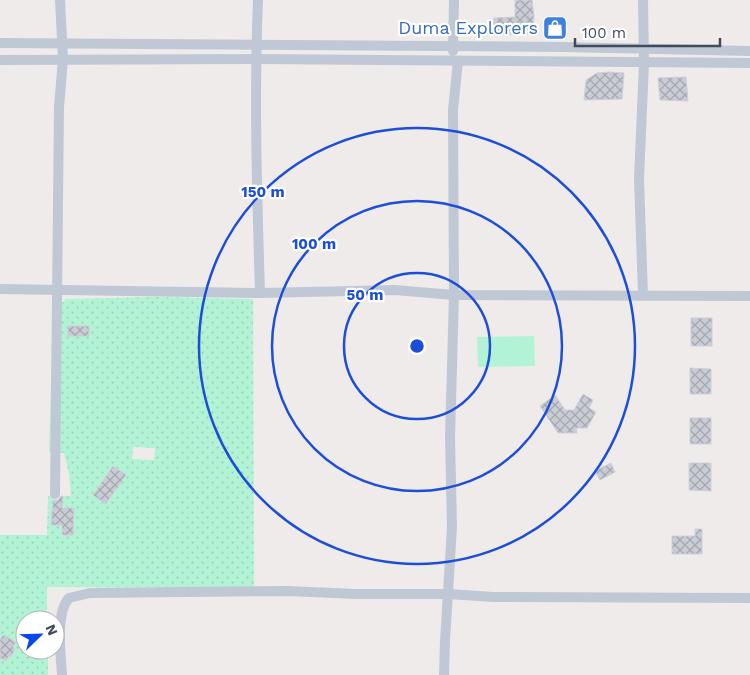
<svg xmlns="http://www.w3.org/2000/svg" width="750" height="675" viewBox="0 0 750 675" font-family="'Work Sans',sans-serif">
	<defs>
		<pattern id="grass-dots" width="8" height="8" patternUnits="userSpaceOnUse" patternTransform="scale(1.25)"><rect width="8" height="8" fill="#b3f3d5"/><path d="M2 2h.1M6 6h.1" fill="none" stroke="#9bd2b9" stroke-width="1.8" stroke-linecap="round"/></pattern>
		<pattern id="building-cross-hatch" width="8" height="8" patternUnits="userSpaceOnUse" patternTransform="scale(1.25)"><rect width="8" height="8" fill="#c9ccd4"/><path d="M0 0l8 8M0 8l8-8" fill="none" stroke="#a5a8af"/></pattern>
	</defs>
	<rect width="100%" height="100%" fill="#efebeb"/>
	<path fill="url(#grass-dots)" fill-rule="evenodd" d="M156,297L253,299L254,588L47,587V620H25V650H48V675H0V658L6,661L15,649L13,647L16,642L3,635L0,640V535H47L48,496H53V509L60,517H51V525H60L61,518H74V508H62L63,496H71L69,474L64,453L49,452L53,302H64L65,299ZM68,326H89V336H68ZM133,447L155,448L154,460L132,459ZM113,466L126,475L107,504L93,494Z"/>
	<polygon fill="#b3f3d5" points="534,336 535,366 478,367 477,337"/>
	<g fill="url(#building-cross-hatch)" stroke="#cfd0d8">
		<polygon points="515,0 532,0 534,16 532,34 493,35 494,18 515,17"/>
		<polygon points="609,72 624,73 622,99 584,100 586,80 597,73"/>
		<polygon points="686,77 688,101 660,100 658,78"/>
		<rect x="691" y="318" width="21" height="28"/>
		<rect x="68" y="326" width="21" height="10"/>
		<polygon points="690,368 711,369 711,394 690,394"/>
		<polygon points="583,394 593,400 589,408 596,412 587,428 576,428 577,433 558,433 540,406 555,395 565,410 574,410"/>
		<rect x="690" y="418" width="21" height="26"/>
		<polygon points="611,463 615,472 600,480 595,471"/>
		<polygon points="689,463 711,463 711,491 689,490"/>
		<polygon points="113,466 126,475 106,504 93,495"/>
		<polygon points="61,496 63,496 62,508 74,508 73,535 62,535 62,525 51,525 53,500 58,500"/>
		<polygon points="695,529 702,529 702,554 672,554 672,536 695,536"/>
		<polygon points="3,635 16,642 13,647 15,649 11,657 9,656 6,661 0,658 0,640"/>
	</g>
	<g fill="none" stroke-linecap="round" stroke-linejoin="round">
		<g stroke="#c0c8d5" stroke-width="10">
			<path d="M258,0C254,98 257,195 260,293"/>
			<polyline points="643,0 644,63 639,179 643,295"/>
			<polyline points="0,43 563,47 750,51"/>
			<polyline points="453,51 454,0"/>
			<polyline points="0,60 256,59 750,63"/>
			<polyline points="0,289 260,293 395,290 454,295 750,296"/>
			<polyline points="55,494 59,107 63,59 60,0"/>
			<path d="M62,675C61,655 55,613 69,598L90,593L288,591L356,594H448L493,597L750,598"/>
			<polyline points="444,675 445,641 452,527 450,437 454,295 453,110 458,61"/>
		</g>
	</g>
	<g fill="none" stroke="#1d4ed8" stroke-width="2.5">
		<circle cx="417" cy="346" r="73"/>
		<circle cx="417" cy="346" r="145"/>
		<circle cx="417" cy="346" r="218"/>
	</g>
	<defs>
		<symbol id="shop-square" viewBox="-11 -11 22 22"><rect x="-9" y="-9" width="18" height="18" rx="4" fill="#3f7fe0" stroke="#fff"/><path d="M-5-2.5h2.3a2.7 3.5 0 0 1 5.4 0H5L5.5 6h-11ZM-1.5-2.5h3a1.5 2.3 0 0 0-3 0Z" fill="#fff"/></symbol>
	</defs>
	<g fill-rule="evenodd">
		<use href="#shop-square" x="541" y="14" width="28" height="28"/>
	</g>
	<g text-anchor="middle" stroke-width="4.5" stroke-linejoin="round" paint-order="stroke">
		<g font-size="18" fill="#366cbe" stroke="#fff" text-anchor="end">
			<text x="538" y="34">Duma Explorers</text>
		</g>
	</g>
	<circle cx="417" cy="346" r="8" fill="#1d4ed8" stroke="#fff" stroke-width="2.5"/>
	<g font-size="15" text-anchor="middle" font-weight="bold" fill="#1d4ed8" stroke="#fff" stroke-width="4.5" stroke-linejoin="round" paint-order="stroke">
		<text x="263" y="197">150 m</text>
		<text x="314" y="249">100 m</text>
		<text x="365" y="300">50 m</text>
	</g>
	<g transform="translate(40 635) rotate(67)"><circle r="24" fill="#ffffff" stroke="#b3b7bd"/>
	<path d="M0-4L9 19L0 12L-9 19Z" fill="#0748ed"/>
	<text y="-8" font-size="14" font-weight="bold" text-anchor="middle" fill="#424b5b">N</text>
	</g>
	<path d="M575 38v8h145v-8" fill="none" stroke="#424b5b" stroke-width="2.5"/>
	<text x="582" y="38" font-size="15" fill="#424b5b" stroke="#ffffff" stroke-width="4" paint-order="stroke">100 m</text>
</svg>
